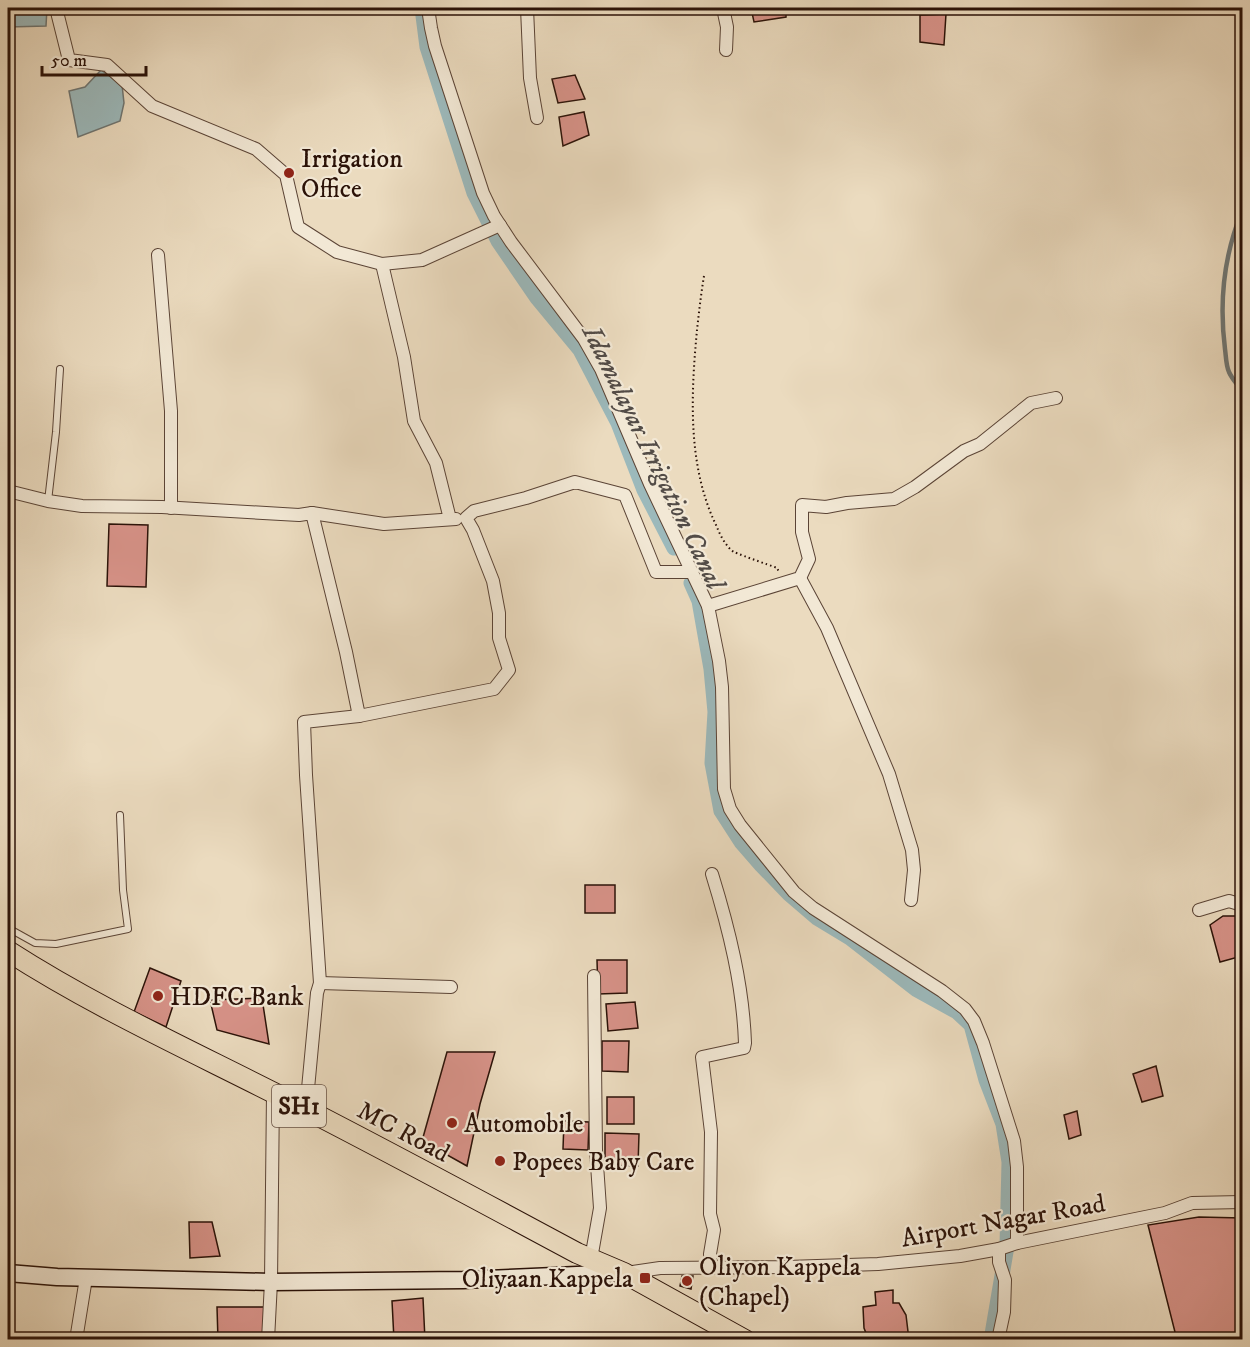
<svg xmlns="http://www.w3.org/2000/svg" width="1250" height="1347" viewBox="0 0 1250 1347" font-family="'IM FELL DW Pica',serif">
	<rect width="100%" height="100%" fill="#ebdbbf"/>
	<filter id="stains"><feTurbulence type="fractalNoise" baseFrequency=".00333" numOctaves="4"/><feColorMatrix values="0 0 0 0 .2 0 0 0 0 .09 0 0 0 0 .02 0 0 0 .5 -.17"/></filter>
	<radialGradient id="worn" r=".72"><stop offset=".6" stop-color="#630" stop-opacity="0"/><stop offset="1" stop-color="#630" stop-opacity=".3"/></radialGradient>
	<g fill="#9cb9bb" stroke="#6f7673" stroke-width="1.5">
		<polygon points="8,8 47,8 46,26 8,27"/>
		<polygon points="101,70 122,85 124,103 120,121 78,137 69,91 85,87"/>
	</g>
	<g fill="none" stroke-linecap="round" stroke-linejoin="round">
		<path stroke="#6f7673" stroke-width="4.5" d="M1242,211C1224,255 1219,302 1225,349C1226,356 1226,366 1229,372C1232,379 1238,385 1242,391"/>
		<g stroke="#9cb9bb" stroke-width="15">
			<polyline points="422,8 427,47 474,193 498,241 537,298 580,350 618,423 644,490 674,548"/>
			<polyline points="691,583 699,601 711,669 715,712 712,763 721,811 741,842 761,865 789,894 817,918 850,938 917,990 957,1012 971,1025 986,1080 1003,1124 1009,1162 1007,1246 991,1340"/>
		</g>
	</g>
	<g fill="#d79288" stroke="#2b1208" stroke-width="1.5">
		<polygon points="751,8 786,8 786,17 754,22"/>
		<polygon points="946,14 944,45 920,42 920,15"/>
		<polygon points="575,75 585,99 558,103 552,79"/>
		<polygon points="584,112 589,135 563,146 559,117"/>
		<polygon points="109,524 148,525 146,587 107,586"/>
		<rect x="585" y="885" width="30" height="28"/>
		<polygon points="1223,916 1237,916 1242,925 1242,956 1220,962 1210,925"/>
		<polygon points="597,960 627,960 627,993 598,994"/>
		<polygon points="150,968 181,981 166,1027 134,1012"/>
		<polygon points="262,998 269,1044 217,1030 210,1000"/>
		<polygon points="635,1002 638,1028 608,1031 606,1004"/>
		<polygon points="602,1041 629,1041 628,1072 602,1071"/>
		<polygon points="447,1052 495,1052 480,1104 467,1166 422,1141"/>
		<polygon points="1156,1066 1163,1096 1142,1102 1133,1074"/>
		<rect x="607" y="1097" width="27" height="27"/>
		<polygon points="1077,1111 1081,1135 1069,1139 1064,1115"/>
		<polygon points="564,1121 589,1122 588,1150 563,1149"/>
		<polygon points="605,1133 639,1134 638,1166 605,1165"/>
		<polygon points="1199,1217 1242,1218 1242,1340 1177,1340 1148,1225"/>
		<polygon points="189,1222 212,1222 220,1256 190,1258"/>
		<polygon points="682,1276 693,1276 691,1289 680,1286"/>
		<polygon points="893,1290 893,1303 899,1303 906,1315 909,1340 868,1338 864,1328 863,1307 876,1305 875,1292"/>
		<polygon points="423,1298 425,1340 394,1340 392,1301"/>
		<polygon points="217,1307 264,1307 265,1340 218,1340"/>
	</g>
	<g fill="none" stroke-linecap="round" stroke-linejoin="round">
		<defs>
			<g id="lane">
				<polyline points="48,501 56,432 60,369"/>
				<polyline points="8,928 35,943 56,944 128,929 123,890 120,815"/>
			</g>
			<g id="street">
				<polyline points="56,8 69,60 107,65 152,106 256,149 286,175 298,227 337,252 382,264 422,260 500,225"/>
				<polyline points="175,8 196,8"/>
				<polyline points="428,8 431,28 435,46 483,193 494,216 511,242 584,339 601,369 650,484 708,606 719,661 722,687 724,789 730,809 740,825 794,892 813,908 942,991 965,1009 974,1021 983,1043 1014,1141 1017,1167 1017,1243"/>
				<polyline points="527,8 530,78 537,118"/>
				<polyline points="723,8 727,27 726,50"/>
				<polyline points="158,255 171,411 171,508"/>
				<polyline points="382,264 404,357 414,421 436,463 450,519"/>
				<polyline points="8,491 48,501 82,506 162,507 299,515 312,513 346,652 359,716 494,689 509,670 499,638 499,613 493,581 473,530 466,518 474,511 526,498 575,482 625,495 656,572 692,572"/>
				<polyline points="312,513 384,524 456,519"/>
				<polyline points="800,578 827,628 889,774 912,850 914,870 911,900"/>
				<polyline points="708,606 800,578 809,559 802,532 802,505 826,507 847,503 894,499 915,487 964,451 980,444 1031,403 1056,398"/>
				<polyline points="1199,910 1229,901 1242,905"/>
				<polyline points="320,983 451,987"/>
				<polyline points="306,1110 317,993 320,983 306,775 304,722 359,716"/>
				<polyline points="591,1259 600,1208 596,1150 594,976"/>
				<path d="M711,1267L710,1254L714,1230L710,1214L711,1132L702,1057L744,1048L745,1043C743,985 729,929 712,874"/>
				<polyline points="626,1273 660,1268 787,1267 878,1264 960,1256 999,1249 1017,1243 1165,1213 1192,1203 1242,1202"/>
				<polyline points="76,1340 86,1278"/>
				<polyline points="268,1340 271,1282 273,1093"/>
				<polyline points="998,1340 1004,1312 1005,1280 999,1262 999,1249"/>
			</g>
			<polyline id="secondary" points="8,1273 57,1277 271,1282 463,1280 623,1273"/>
			<path id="primary" d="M8,951C92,1005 183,1047 272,1092C375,1144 476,1199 577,1253L624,1273L745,1340"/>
		</defs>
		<use href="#lane" stroke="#5b4436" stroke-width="8"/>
		<use href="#street" stroke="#5b4436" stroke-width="14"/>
		<use href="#secondary" stroke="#2b1208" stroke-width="19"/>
		<use href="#primary" stroke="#2b1208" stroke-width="22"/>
		<path stroke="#2b1208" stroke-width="2" stroke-dasharray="1.5 3" stroke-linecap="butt" d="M704,276C701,294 699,312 697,330C691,394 687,467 717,527C720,535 725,544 731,550C733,553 770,565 777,568L779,572"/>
		<use href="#lane" stroke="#f2e8d5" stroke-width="6"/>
		<use href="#street" stroke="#f2e8d5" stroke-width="12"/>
		<use href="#secondary" stroke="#f2e8d5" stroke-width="16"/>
		<use href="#primary" stroke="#ebdbbf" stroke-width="20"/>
	</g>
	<g fill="#8f2418" stroke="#f2e8d5" stroke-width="2">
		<circle cx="289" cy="173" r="6"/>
		<circle cx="158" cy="996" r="6"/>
		<circle cx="452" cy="1123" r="6"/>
		<circle cx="500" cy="1161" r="6"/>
		<rect x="639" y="1272" width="12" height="12" rx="3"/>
		<circle cx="687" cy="1281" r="6"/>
	</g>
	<g text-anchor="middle" stroke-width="4.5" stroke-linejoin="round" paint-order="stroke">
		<rect fill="#f2e8d5" stroke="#675246" stroke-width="1.5" x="272" y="1085" width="54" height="42" rx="4.5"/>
		<g font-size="24" font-weight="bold" fill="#2b1208">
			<text x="299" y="1114">SH1</text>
		</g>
		<g font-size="26" fill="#2b1208" stroke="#f2e8d5" text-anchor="start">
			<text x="301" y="167">Irrigation<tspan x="301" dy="30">Office</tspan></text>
			<text x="170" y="1005">HDFC Bank</text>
			<text x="464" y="1132">Automobile</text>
			<text x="512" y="1170">Popees Baby Care</text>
			<text x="699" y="1275">Oliyon Kappela<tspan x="699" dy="30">(Chapel)</tspan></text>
			<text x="633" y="1287" text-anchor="end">Oliyaan Kappela</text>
		</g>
		<g font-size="26" fill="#2b1208" stroke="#f2e8d5">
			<text transform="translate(404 1131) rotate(28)" y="9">MC Road</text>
			<text transform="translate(1003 1220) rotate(-10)" y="9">Airport Nagar Road</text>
		</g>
		<g font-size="27" font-style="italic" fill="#534c47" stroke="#f2e8d5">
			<text transform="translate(654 457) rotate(64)" y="9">Idamalayar Irrigation Canal</text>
		</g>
	</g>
	<rect width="1250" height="1347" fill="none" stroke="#ebdbbf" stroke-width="30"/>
	<rect x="9" y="9" width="1232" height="1329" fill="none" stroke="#2b1208" stroke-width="3"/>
	<rect x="15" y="15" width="1220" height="1317" fill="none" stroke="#2b1208" stroke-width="1.5"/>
	<path d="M42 66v9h104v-9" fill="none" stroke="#2b1208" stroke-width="3"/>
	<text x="51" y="66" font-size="18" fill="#2b1208" stroke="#f2e8d5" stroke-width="4.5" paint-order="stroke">50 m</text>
	<rect width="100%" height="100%" filter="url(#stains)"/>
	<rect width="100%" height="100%" fill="url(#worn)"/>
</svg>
